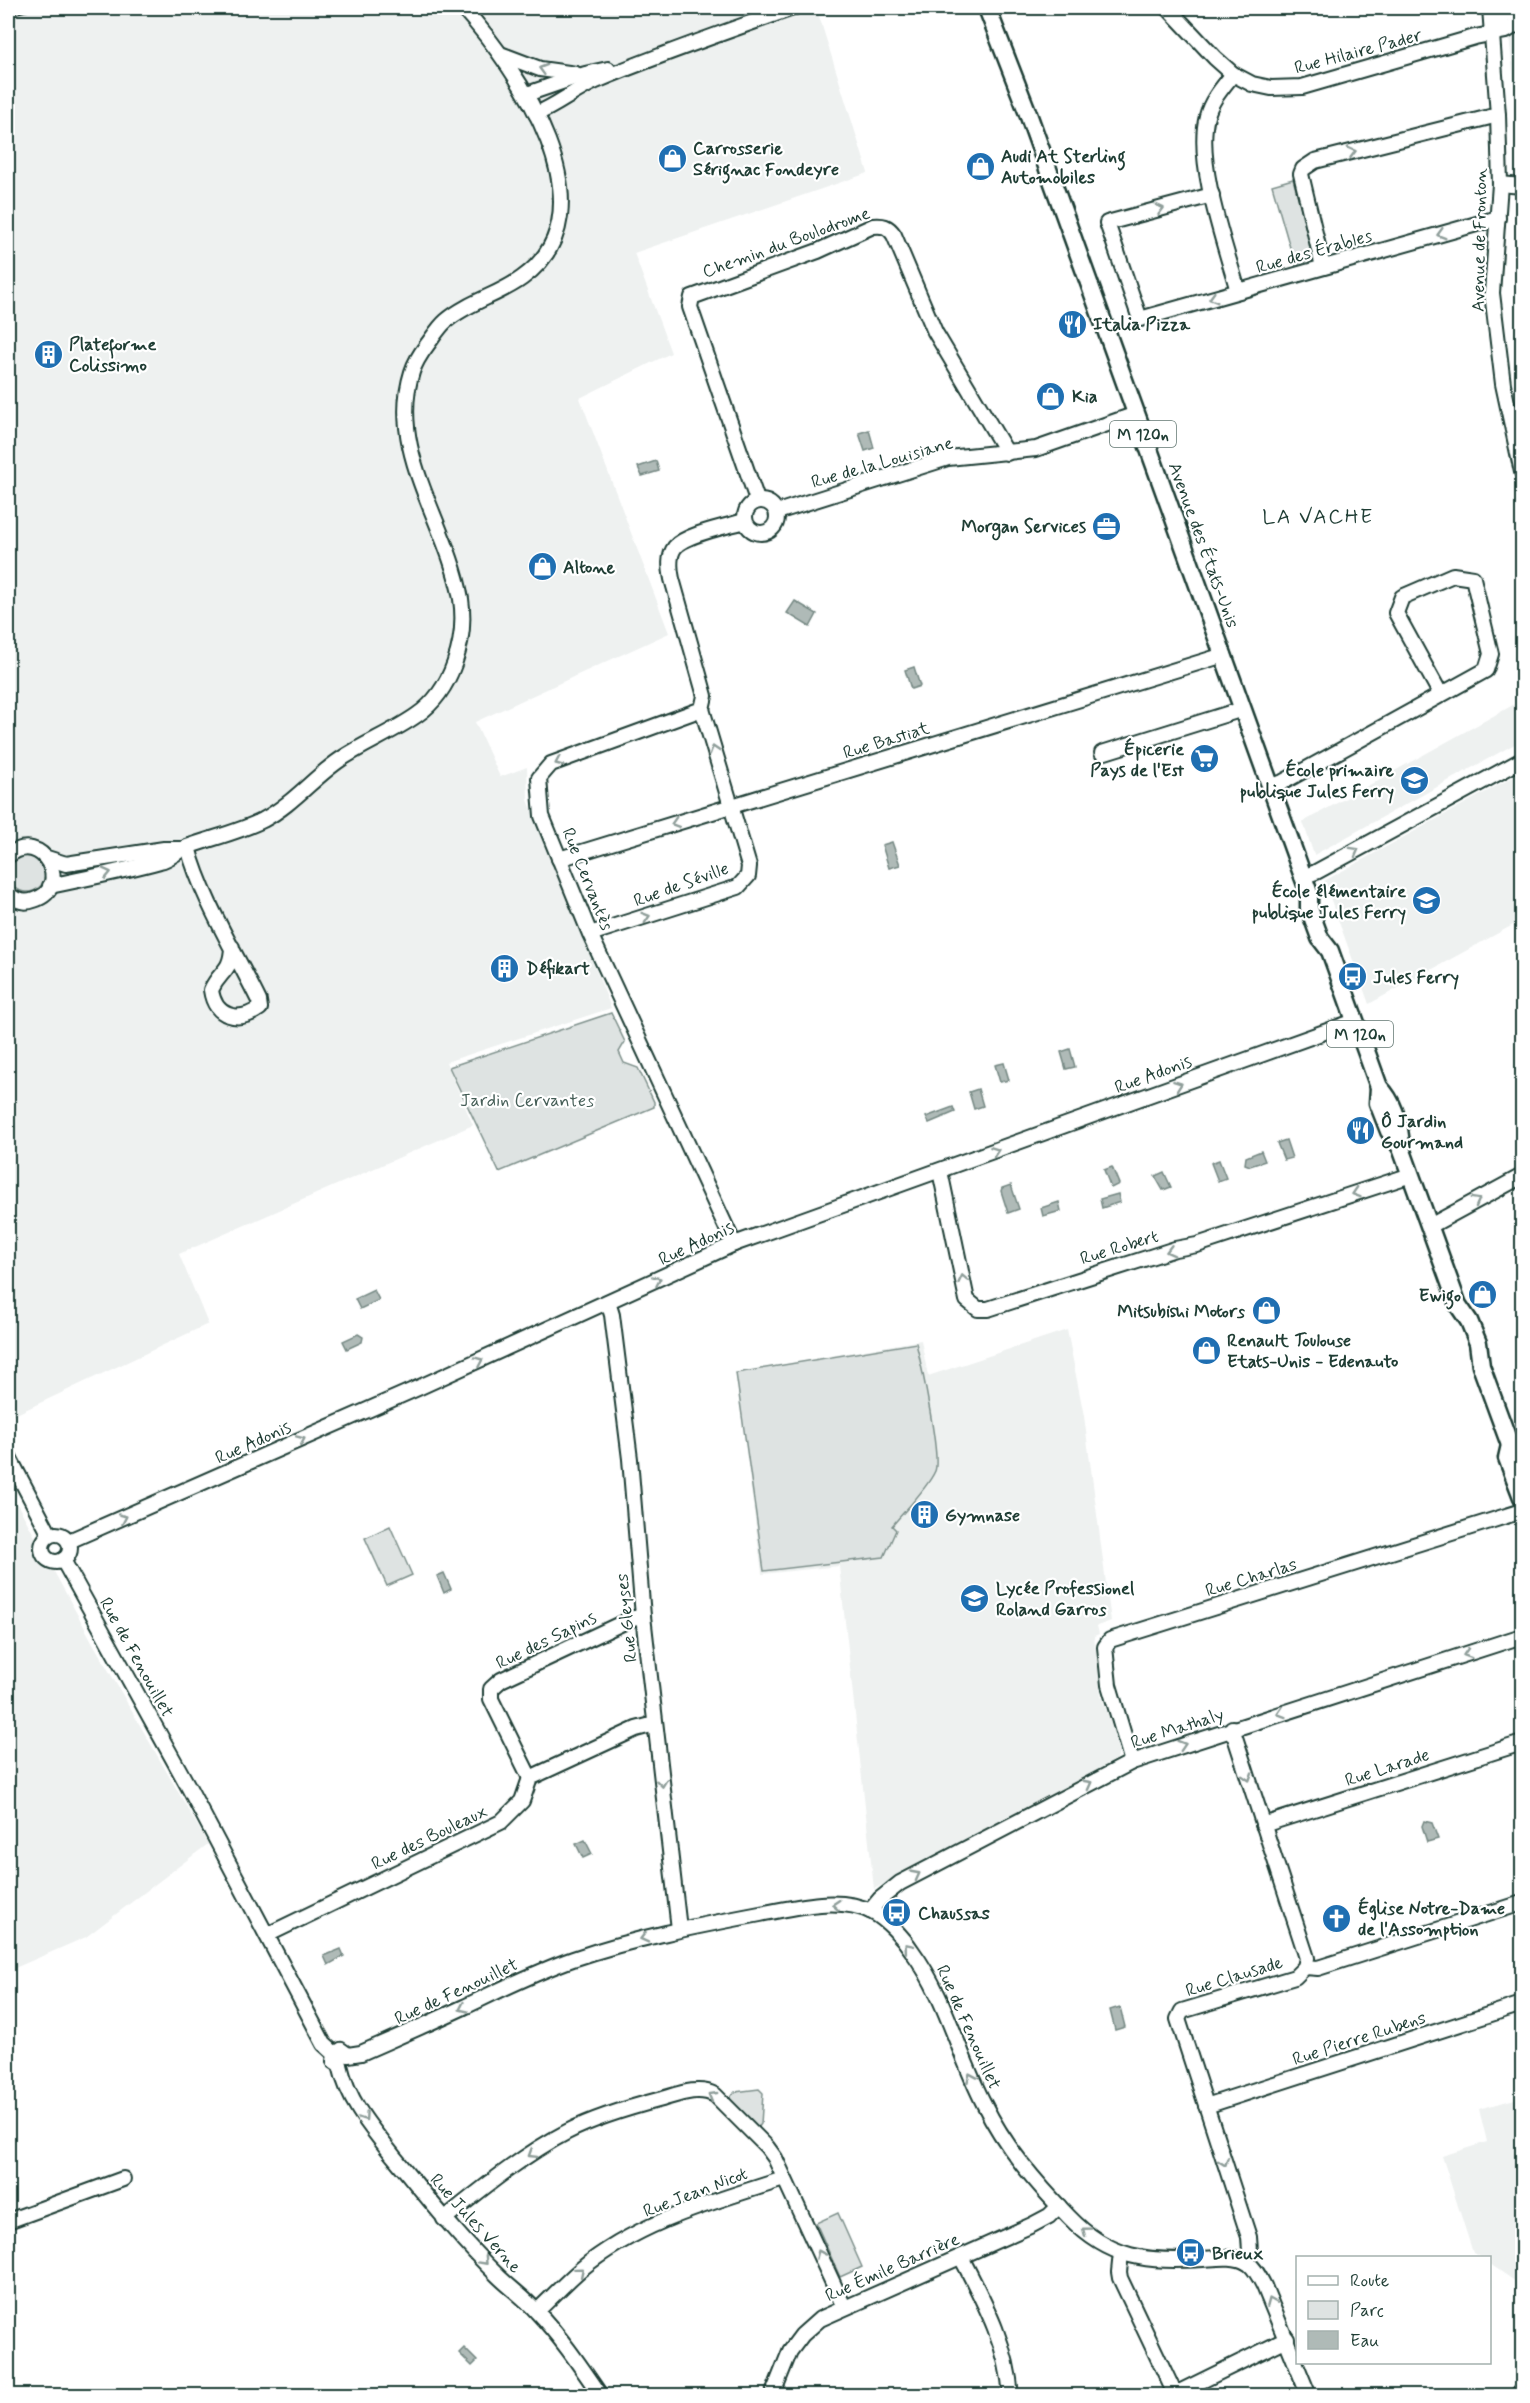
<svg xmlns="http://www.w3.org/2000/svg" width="1530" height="2403" viewBox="0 0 1530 2403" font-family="Mynerve,sans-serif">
	<rect width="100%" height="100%" fill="#fff"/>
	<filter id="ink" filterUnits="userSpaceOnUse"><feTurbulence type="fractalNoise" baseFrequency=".0167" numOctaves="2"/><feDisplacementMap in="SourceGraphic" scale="12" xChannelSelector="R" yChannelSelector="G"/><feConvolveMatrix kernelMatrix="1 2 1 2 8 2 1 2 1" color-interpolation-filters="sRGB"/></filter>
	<g filter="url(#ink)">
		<g fill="#eef1f0">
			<polygon points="8,8 821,8 818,13 868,173 634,253 671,353 580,398 669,633 475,722 500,777 527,767 528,800 611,1008 446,1062 473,1125 179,1254 208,1324 8,1418"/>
			<polygon points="1506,8 1522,8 1522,130 1518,121"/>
			<polygon points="1522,700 1522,740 1314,855 1303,822"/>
			<polygon points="1522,772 1522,920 1369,1004 1324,881"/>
			<polygon points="1067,1330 1084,1416 1111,1621 1097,1626 1099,1634 1094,1636 1101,1695 1120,1750 1116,1761 874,1889 839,1566 762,1574 736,1373 921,1340 928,1376"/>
			<polygon points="8,1487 94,1645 208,1844 86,1937 8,1971"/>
			<polygon points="1522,2097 1522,2286 1490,2264 1490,2258 1480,2257 1473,2253 1442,2156 1487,2142 1479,2109"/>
		</g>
		<g fill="#dee3e2" stroke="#7e908b" stroke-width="1.5">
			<polygon points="1293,179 1315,259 1295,265 1272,185"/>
			<circle cx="27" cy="874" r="18"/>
			<polygon points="611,1013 625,1042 619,1052 624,1063 638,1068 654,1102 654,1107 499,1172 449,1067"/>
			<path d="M916,1343C921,1363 941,1457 935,1471C927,1489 904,1511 892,1526L896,1530L884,1557L764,1571L736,1373Z"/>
			<polygon points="390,1526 412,1575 387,1586 365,1538"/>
			<polygon points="759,2089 763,2093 761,2124 758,2128 731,2102 730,2097 735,2092"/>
			<polygon points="838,2213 862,2267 840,2277 816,2223"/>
		</g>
		<g fill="#afbab7" stroke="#758883" stroke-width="1.5">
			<polygon points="869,430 874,448 865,451 859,433"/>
			<polygon points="656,461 659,471 642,476 638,467"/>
			<polygon points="795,601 817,614 810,627 787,613"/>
			<polygon points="914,667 920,686 911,689 905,670"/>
			<polygon points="892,842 900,865 889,868 882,845"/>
			<polygon points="1070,1049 1075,1067 1066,1069 1061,1052"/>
			<polygon points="1004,1063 1009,1080 1000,1082 995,1065"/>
			<polygon points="978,1089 983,1106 974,1109 969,1092"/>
			<polygon points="953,1107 955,1112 929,1123 926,1117"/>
			<polygon points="1286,1140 1292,1158 1284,1160 1277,1143"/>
			<polygon points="1261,1151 1265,1161 1250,1166 1245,1164 1246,1157"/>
			<polygon points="1219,1160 1226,1178 1218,1181 1211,1163"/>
			<polygon points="1112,1167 1119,1184 1111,1188 1104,1170"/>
			<polygon points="1164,1172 1171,1187 1163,1190 1155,1176"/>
			<polygon points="1011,1185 1019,1209 1008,1213 1001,1191 1002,1188"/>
			<polygon points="1118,1194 1120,1202 1102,1208 1100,1199"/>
			<polygon points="1059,1202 1061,1211 1043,1216 1041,1208"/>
			<polygon points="374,1290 379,1300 360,1309 355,1299"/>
			<polygon points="358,1334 363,1337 362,1342 347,1349 343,1341"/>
			<polygon points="444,1573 451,1589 444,1593 437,1576"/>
			<polygon points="1424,1821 1432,1823 1438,1839 1427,1842 1422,1826"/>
			<polygon points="585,1840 592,1854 583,1858 576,1844"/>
			<polygon points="341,1949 344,1956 328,1965 324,1956"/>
			<polygon points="1120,2007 1125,2027 1115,2030 1110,2010"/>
			<polygon points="464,2348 477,2361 472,2366 459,2353"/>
		</g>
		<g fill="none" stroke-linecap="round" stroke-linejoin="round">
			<defs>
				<g id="minor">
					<polyline points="1168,8 1215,58 1233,74 1252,84 1271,88 1302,87 1475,37 1506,31 1522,21"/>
					<polyline points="1490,8 1498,115 1500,184 1492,293 1503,384 1522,472"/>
					<polyline points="1492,32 1504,16 1520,8"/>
					<polyline points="503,55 540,69 576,74"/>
					<path d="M1233,74C1223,87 1211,100 1207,116C1195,162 1225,245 1238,291"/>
					<polyline points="527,94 585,74 608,69"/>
					<path d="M536,114C558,105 575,90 596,81C661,54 727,31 793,8"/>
					<polyline points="1500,184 1522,186"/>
					<polyline points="1212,195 1107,223 1140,319 1498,218"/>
					<polyline points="1323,267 1301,174 1303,169 1315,161 1498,115"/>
					<path d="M757,500L690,307L692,297L818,251L873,226C883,225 888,226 894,235L935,332L1007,453"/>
					<circle cx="761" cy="517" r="16"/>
					<polyline points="777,512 948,458 1036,449 1136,414"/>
					<path d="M702,709L705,696L672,579C670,569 668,556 675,547C686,534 728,526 745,521"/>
					<polyline points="1102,753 1243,709"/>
					<polyline points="1271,787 1283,782 1486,670 1491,654 1473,578 1453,575 1402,597 1396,613 1441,695"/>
					<path d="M188,847C201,897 236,954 259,1001L260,1008C239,1023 215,1018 211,990C220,970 231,973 232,947"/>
					<path d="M8,856C42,827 74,888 34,900C24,904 15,900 8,894"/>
					<polyline points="47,858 66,864 164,849 181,849"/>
					<polyline points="559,859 1224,655"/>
					<polyline points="1302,877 1316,872 1522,760"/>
					<path d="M50,886C87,878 124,871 160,861C170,859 177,851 187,847C212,838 239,832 263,820C293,804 314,777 341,759C365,743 393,732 417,715C452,691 467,640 461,599C448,523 387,451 412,372C415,362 421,353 427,345C433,337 439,327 446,321C468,302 499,295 522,278C616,211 517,68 463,8"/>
					<polyline points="590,934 738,887 748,876 749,866 702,709 551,764 539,778 542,816 590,934 734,1244"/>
					<polyline points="940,1171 967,1300 978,1309 988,1309 1175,1249 1197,1245 1411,1175"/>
					<polyline points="1430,1226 1522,1176"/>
					<polyline points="608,1302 612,1315 630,1459 643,1616 679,1929"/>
					<polyline points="8,1455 50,1535"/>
					<circle cx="56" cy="1548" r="14"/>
					<polyline points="69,1541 420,1387 734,1244 1355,1021"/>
					<polyline points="63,1560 188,1786 324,2044 335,2054 334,2061 340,2065"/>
					<polyline points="1232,1728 1307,1958 1305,1967 1295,1977 1182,2011 1178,2019 1249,2237 1250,2251 1246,2262"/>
					<polyline points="1132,1762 1109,1685 1105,1647 1110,1640 1522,1511"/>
					<polyline points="530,1778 491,1699 491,1689 501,1680 633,1618 643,1616"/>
					<polyline points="1263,1825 1522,1743"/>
					<polyline points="870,1911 880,1899 900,1883 1132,1762 1522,1636"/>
					<polyline points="267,1935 501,1822 522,1801 530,1778 636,1729 655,1724"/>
					<polyline points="1305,1967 1318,1968 1522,1903"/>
					<path d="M335,2054L341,2050L348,2055L361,2053C395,2038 430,2023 464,2007C500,1990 536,1972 573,1959C634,1938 697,1926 760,1914C794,1908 838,1895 872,1912C886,1919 903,1937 912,1951C946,1997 958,2054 984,2104C1005,2147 1036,2183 1069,2217C1110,2260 1148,2262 1203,2259C1218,2258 1235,2255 1248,2263C1255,2268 1260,2278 1264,2286L1309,2396"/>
					<path d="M340,2065C348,2102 372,2129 395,2158C428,2198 460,2239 497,2275C510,2288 525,2298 537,2312C561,2337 581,2367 601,2396"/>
					<polyline points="1206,2106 1522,2004"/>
					<path d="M444,2219C483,2188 523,2155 567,2132C592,2119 635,2106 662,2099C679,2094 699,2086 715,2095L767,2147L775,2158L844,2307"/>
					<polyline points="8,2221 123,2179"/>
					<polyline points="1121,2253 1119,2272 1120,2278 1175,2394"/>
					<path d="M961,2257C984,2302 1007,2343 1011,2396"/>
					<path d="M537,2311C551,2298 565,2283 580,2270C639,2221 713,2202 784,2179"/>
					<polyline points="772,2396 790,2351 802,2335 820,2319 1032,2225 1049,2216 1059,2206"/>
					<polyline points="1171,2396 1287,2339"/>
				</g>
				<g id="major">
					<polyline points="987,8 1027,111 1309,893 1309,908 1320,938 1330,951 1379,1087 1378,1103 1389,1131 1401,1148 1458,1305 1469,1321 1478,1343 1481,1366 1510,1445 1520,1453 1522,1461"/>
					<path d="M1379,1087C1395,1103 1400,1125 1401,1148"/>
					<polyline points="1510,1445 1507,1458 1522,1497"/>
					<polyline points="1519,2396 1522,2392"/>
				</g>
			</defs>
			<use href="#minor" stroke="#1f3d34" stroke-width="18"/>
			<use href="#major" stroke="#1f3d34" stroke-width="21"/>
			<use href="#minor" stroke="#fff" stroke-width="14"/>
			<use href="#major" stroke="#fff" stroke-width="16"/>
			<defs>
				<polyline id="rail" points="8,13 28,8"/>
			</defs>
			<use href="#rail" stroke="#1f3d34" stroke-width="6"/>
			<use href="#rail" stroke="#fff" stroke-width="4" stroke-dasharray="11" stroke-linecap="butt"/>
		</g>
		<defs><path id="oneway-chevron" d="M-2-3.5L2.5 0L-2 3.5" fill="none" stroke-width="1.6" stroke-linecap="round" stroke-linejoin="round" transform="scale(1.5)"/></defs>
		<g stroke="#8f9e9a">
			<use href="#oneway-chevron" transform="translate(543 69) rotate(-164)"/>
			<use href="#oneway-chevron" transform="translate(1352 152) rotate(-15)"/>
			<use href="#oneway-chevron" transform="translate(1160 209) rotate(-15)"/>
			<use href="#oneway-chevron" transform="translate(1441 234) rotate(164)"/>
			<use href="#oneway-chevron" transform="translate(1213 298) rotate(164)"/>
			<use href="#oneway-chevron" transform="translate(714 750) rotate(-107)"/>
			<use href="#oneway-chevron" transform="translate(559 762) rotate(156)"/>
			<use href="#oneway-chevron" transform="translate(675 823) rotate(163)"/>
			<use href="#oneway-chevron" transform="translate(1355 851) rotate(-29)"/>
			<use href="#oneway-chevron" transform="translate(107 873) rotate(-13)"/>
			<use href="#oneway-chevron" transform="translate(646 917) rotate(-18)"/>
			<use href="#oneway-chevron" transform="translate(1178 1085) rotate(-20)"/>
			<use href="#oneway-chevron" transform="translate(995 1151) rotate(-20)"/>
			<use href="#oneway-chevron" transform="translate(1356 1193) rotate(162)"/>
			<use href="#oneway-chevron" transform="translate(1476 1201) rotate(-29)"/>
			<use href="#oneway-chevron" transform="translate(1170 1251) rotate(165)"/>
			<use href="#oneway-chevron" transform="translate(963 1279) rotate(-102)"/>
			<use href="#oneway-chevron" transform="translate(657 1280) rotate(-24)"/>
			<use href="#oneway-chevron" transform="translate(479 1361) rotate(-24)"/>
			<use href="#oneway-chevron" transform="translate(301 1440) rotate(-24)"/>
			<use href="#oneway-chevron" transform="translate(123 1518) rotate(-24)"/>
			<use href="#oneway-chevron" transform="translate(1467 1654) rotate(162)"/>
			<use href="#oneway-chevron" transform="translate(1281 1713) rotate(162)"/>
			<use href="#oneway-chevron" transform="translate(1182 1745) rotate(-18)"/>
			<use href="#oneway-chevron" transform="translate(1248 1777) rotate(72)"/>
			<use href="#oneway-chevron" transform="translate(662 1783) rotate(83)"/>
			<use href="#oneway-chevron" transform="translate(1088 1784) rotate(-28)"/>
			<use href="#oneway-chevron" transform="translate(916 1875) rotate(-28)"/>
			<use href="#oneway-chevron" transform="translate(836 1905) rotate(-176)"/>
			<use href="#oneway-chevron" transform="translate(644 1938) rotate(166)"/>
			<use href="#oneway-chevron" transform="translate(908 1947) rotate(-130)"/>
			<use href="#oneway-chevron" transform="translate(463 2008) rotate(155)"/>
			<use href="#oneway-chevron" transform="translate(971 2077) rotate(-114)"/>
			<use href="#oneway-chevron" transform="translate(712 2096) rotate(-150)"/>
			<use href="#oneway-chevron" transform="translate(364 2117) rotate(56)"/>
			<use href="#oneway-chevron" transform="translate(532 2154) rotate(148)"/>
			<use href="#oneway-chevron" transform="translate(1224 2162) rotate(71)"/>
			<use href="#oneway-chevron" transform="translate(1086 2231) rotate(-143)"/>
			<use href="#oneway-chevron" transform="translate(820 2254) rotate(-114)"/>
			<use href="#oneway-chevron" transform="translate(484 2261) rotate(47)"/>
			<use href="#oneway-chevron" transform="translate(580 2271) rotate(-40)"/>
			<use href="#oneway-chevron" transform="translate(1271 2302) rotate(-113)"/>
		</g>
	</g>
	<defs>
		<symbol id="shop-disc" viewBox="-11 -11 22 22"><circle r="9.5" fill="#1f6fb2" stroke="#fff"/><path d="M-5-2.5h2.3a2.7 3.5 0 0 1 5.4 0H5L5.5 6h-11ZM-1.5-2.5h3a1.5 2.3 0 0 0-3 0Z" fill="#fff"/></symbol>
		<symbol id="restaurant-disc" viewBox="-11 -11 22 22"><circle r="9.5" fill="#1f6fb2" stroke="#fff"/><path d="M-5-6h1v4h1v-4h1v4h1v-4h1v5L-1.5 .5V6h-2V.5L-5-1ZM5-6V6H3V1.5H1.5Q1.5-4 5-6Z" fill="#fff"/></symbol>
		<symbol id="building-disc" viewBox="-11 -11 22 22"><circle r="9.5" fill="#1f6fb2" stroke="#fff"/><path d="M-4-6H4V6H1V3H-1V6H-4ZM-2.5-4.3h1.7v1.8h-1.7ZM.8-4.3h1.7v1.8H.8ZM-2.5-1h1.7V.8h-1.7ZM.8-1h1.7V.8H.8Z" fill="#fff"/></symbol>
		<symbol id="office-disc" viewBox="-11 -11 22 22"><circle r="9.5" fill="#1f6fb2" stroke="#fff"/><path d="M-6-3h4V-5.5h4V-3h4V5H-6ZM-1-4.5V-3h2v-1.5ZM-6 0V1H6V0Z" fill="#fff"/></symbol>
		<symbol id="supermarket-disc" viewBox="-11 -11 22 22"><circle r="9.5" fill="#1f6fb2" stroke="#fff"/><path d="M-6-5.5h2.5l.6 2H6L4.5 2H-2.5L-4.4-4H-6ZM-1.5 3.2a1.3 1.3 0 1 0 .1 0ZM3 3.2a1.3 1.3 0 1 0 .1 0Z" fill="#fff"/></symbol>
		<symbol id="school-disc" viewBox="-11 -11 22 22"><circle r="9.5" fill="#1f6fb2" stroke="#fff"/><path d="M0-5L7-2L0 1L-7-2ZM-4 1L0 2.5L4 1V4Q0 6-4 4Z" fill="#fff"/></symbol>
		<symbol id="bus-disc" viewBox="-11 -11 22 22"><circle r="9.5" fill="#1f6fb2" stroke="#fff"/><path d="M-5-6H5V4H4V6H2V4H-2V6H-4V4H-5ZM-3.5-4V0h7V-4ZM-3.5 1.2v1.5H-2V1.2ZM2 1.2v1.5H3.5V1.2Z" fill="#fff"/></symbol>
		<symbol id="church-disc" viewBox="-11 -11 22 22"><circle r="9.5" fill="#1f6fb2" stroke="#fff"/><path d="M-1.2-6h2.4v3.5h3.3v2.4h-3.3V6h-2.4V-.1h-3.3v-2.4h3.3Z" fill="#fff"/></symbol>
	</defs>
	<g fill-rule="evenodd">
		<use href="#shop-disc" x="656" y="142" width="33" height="33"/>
		<use href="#shop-disc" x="964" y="150" width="33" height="33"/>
		<use href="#restaurant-disc" x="1056" y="308" width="33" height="33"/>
		<use href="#building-disc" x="32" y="338" width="33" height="33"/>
		<use href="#shop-disc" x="1034" y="380" width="33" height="33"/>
		<use href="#office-disc" x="1090" y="510" width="33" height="33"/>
		<use href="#shop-disc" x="526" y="550" width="33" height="33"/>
		<use href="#supermarket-disc" x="1188" y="742" width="33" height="33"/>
		<use href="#school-disc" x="1398" y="764" width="33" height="33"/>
		<use href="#school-disc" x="1410" y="884" width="33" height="33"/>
		<use href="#building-disc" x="488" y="952" width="33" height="33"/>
		<use href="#bus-disc" x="1336" y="960" width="33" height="33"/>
		<use href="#restaurant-disc" x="1344" y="1114" width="33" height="33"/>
		<use href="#shop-disc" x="1466" y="1278" width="33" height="33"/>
		<use href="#shop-disc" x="1250" y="1294" width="33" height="33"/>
		<use href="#shop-disc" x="1190" y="1334" width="33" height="33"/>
		<use href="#building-disc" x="908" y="1498" width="33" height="33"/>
		<use href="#school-disc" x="958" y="1582" width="33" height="33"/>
		<use href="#bus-disc" x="880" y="1896" width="33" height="33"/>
		<use href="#church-disc" x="1320" y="1902" width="33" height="33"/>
		<use href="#bus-disc" x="1174" y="2236" width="33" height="33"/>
	</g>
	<g text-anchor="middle" stroke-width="4.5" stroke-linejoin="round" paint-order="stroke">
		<g fill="#fff" stroke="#627771" stroke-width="1.5">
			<rect x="1110" y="421" width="66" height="26" rx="4.5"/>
			<rect x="1327" y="1021" width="66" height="26" rx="4.5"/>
		</g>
		<g font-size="16" font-weight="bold" fill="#1f3d34">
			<text x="1143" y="440">M 120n</text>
			<text x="1360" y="1040">M 120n</text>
		</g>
		<g font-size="18" fill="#1f3d34" stroke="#fff">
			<text transform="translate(1358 51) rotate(-15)" y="6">Rue Hilaire Pader</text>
			<text transform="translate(1479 240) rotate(-89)" y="6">Avenue de Fronton</text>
			<text transform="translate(786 242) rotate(-20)" y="6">Chemin du Boulodrome</text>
			<text transform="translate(1314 251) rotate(-16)" y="6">Rue des Érables</text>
			<text transform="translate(882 462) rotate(-16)" y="6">Rue de la Louisiane</text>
			<text transform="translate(1204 545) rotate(70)" y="6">Avenue des États-Unis</text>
			<text transform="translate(886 740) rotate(-17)" y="6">Rue Bastiat</text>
			<text transform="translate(588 879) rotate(68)" y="6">Rue Cervantès</text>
			<text transform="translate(681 884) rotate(-20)" y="6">Rue de Séville</text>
			<text transform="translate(1153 1074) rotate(-20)" y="6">Rue Adonis</text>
			<text transform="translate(696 1243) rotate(-25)" y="6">Rue Adonis</text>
			<text transform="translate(1119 1247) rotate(-17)" y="6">Rue Robert</text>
			<text transform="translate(253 1442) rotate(-24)" y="6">Rue Adonis</text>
			<text transform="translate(1251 1577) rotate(-17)" y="6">Rue Charlas</text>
			<text transform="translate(626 1618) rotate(-96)" y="6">Rue Gleyses</text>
			<text transform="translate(546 1640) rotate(-26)" y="6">Rue des Sapins</text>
			<text transform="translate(137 1657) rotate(61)" y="6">Rue de Fenouillet</text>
			<text transform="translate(1177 1728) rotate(-18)" y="6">Rue Mathaly</text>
			<text transform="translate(1387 1767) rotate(-18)" y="6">Rue Larade</text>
			<text transform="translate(429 1837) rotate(-26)" y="6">Rue des Bouleaux</text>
			<text transform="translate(1234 1976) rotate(-17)" y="6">Rue Clausade</text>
			<text transform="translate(456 1991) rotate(-25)" y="6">Rue de Fenouillet</text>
			<text transform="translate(969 2027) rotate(66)" y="6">Rue de Fenouillet</text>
			<text transform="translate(1359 2038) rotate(-18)" y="6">Rue Pierre Rubens</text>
			<text transform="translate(695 2192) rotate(-21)" y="6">Rue Jean Nicot</text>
			<text transform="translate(476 2223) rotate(48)" y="6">Rue Jules Verne</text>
			<text transform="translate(892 2267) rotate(-24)" y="6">Rue Émile Barrière</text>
		</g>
		<g font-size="18" font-weight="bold" fill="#1f3d34" stroke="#fff" text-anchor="start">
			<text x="693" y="154">Carrosserie<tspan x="693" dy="21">Sérignac Fondeyre</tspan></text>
			<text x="1001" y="162">Audi At Sterling<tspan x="1001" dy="21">Automobiles</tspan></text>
			<text x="1093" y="330">Italia Pizza</text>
			<text x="69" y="350">Plateforme<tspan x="69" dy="21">Colissimo</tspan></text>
			<text x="1072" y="402">Kia</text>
			<text x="1086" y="532" text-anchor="end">Morgan Services</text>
			<text x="563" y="573">Altone</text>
			<text x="1184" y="755" text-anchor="end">Épicerie<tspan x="1184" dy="21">Pays de l'Est</tspan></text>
			<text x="1394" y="776" text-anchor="end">École primaire<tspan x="1394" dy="21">publique Jules Ferry</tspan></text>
			<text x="1406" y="897" text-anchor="end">École élémentaire<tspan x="1406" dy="21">publique Jules Ferry</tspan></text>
			<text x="526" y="974">Défikart</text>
			<text x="1373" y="983">Jules Ferry</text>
			<text x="1381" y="1127">Ô Jardin<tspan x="1381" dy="21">Gourmand</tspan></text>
			<text x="1461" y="1301" text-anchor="end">Ewigo</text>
			<text x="1245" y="1317" text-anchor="end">Mitsubishi Motors</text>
			<text x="1227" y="1346">Renault Toulouse<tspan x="1227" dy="21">Etats-Unis - Edenauto</tspan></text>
			<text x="945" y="1521">Gymnase</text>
			<text x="996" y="1594">Lycée Professionel<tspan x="996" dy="21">Roland Garros</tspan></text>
			<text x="1358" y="1914">Église Notre-Dame<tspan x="1358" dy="21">de l'Assomption</tspan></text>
			<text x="918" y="1919">Chaussas</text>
			<text x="1212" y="2259">Brieux</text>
		</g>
		<g font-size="18" fill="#455e57" stroke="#fff">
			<text x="527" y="1106">Jardin Cervantes</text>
		</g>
		<g font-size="21" letter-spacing="1.5" fill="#1f3d34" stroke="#fff">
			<text x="1318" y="523">LA VACHE</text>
		</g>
	</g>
	<rect width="1530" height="2403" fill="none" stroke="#fff" stroke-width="30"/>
	<rect x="15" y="15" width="1500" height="2373" fill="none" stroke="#1f3d34" stroke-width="2" filter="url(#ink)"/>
	<rect x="1296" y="2256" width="195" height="108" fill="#ffffff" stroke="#a5b1ae" stroke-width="1.5"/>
	<rect x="1308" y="2276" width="30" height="9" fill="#ffffff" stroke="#a5b1ae" stroke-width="1.5"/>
	<text x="1350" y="2286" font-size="18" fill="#1f3d34">Route</text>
	<rect x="1308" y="2301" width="30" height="18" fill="#dee3e2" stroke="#a5b1ae" stroke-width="1.5"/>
	<text x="1350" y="2316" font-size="18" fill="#1f3d34">Parc</text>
	<rect x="1308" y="2331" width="30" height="18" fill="#afbab7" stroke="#a5b1ae" stroke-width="1.5"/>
	<text x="1350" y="2346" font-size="18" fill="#1f3d34">Eau</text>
</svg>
